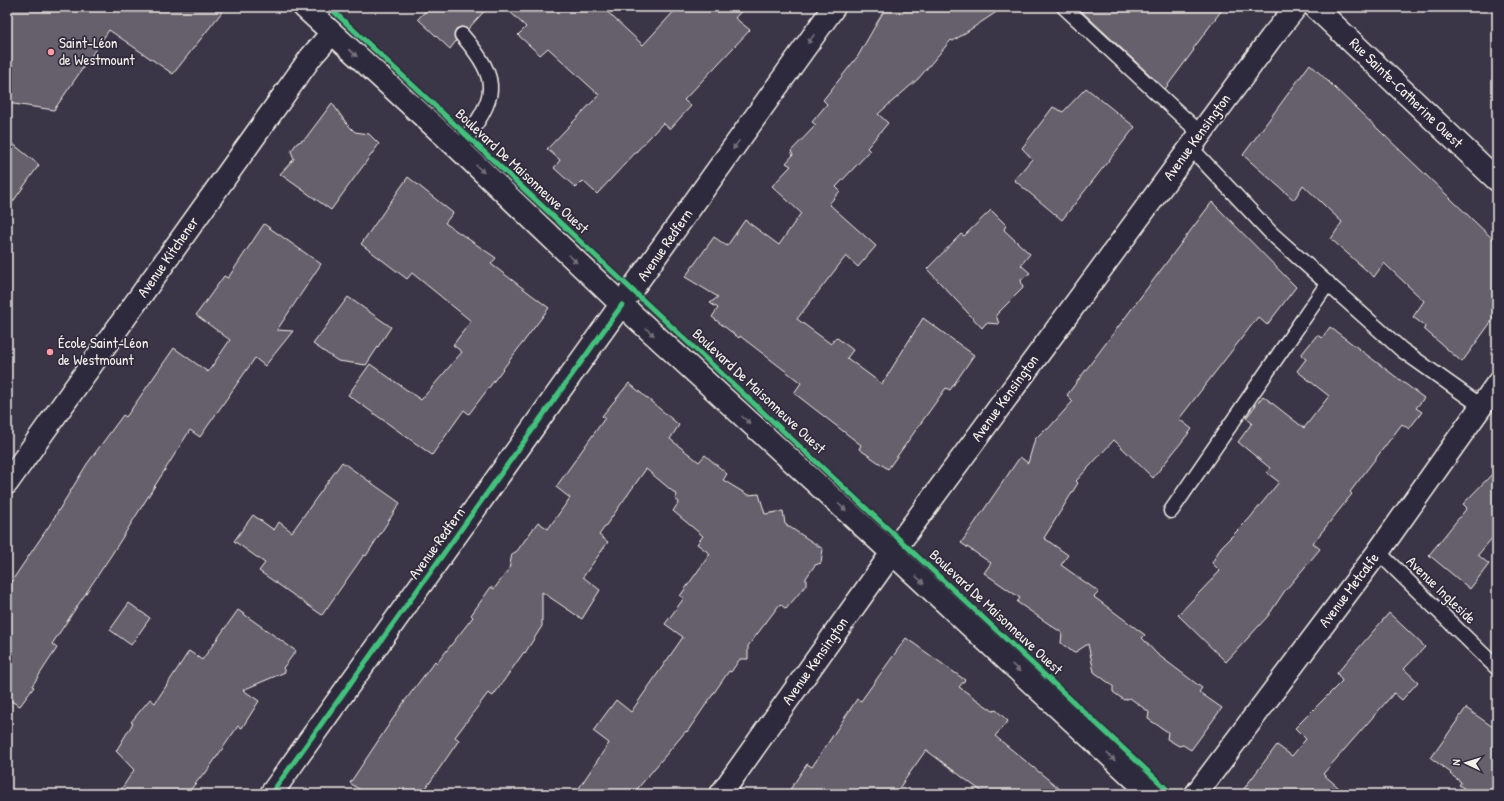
<svg xmlns="http://www.w3.org/2000/svg" width="1504" height="801" viewBox="0 0 1504 801" font-family="'Patrick Hand',sans-serif">
	<rect width="100%" height="100%" fill="#3b3647"/>
	<filter id="ink" filterUnits="userSpaceOnUse"><feTurbulence type="fractalNoise" baseFrequency=".025" numOctaves="2"/><feDisplacementMap in="SourceGraphic" scale="8" xChannelSelector="R" yChannelSelector="G"/><feConvolveMatrix kernelMatrix="1 2 1 2 8 2 1 2 1" color-interpolation-filters="sRGB"/></filter>
	<g filter="url(#ink)">
		<g fill="#65616c" stroke="#f4f1e8">
			<polygon points="7,7 226,7 173,74 109,30 54,110 7,103"/>
			<polygon points="429,7 488,7 468,29 461,27 456,29 454,36 456,41 450,49 418,19"/>
			<polygon points="505,7 602,7 643,45 678,7 745,7 735,18 750,30 684,100 691,106 670,129 663,123 597,194 583,181 576,188 554,168 560,160 547,149 599,95 548,48 540,55 518,35 526,27"/>
			<polygon points="886,7 1004,7 953,41 951,40 918,79 878,114 888,123 867,148 870,151 836,187 840,191 829,204 876,246 858,267 846,256 797,319 831,344 836,337 853,350 847,358 882,384 923,318 974,355 950,390 946,388 888,469 859,449 861,445 794,393 801,383 740,336 739,338 712,317 718,308 710,303 718,297 685,277 714,237 727,246 745,220 779,245 801,213 772,186 791,166 786,163 793,155 791,151 816,125 812,122 827,104 823,100 858,56"/>
			<polygon points="1077,7 1224,7 1193,49 1194,50 1165,89"/>
			<polygon points="1310,64 1497,243 1497,314 1462,362 1424,329 1425,326 1413,317 1424,301 1384,263 1374,277 1331,239 1342,222 1303,185 1294,200 1243,155"/>
			<polygon points="1086,88 1135,127 1062,220 1014,180 1032,159 1022,148 1053,107 1063,112"/>
			<polygon points="332,103 347,124 355,132 369,134 379,144 331,210 280,174 294,159 291,151 297,143 305,139"/>
			<polygon points="7,139 39,165 7,210"/>
			<polygon points="408,177 453,213 445,223 496,258 491,264 549,308 469,414 464,410 432,455 348,395 370,364 421,400 462,352 453,345 471,321 412,273 407,279 361,244"/>
			<polygon points="1212,202 1296,287 1267,325 1258,317 1179,419 1192,429 1153,478 1114,440 1076,481 1078,483 1044,538 1068,555 1061,565 1099,592 1094,597 1145,635 1142,638 1157,654 1202,688 1199,692 1222,708 1191,750 1183,745 1179,746 1167,739 1168,732 1148,719 1149,712 1130,698 1124,700 1113,692 1113,686 1094,672 1088,644 1074,653 1061,643 1062,633 1017,602 1020,598 984,573 991,563 961,543 1020,457 1028,463 1035,439 1044,430 1048,429 1073,401 1067,395"/>
			<polygon points="991,210 1006,225 1004,230 1030,254 1021,265 1030,273 1021,280 1023,288 996,315 999,324 986,323 982,328 927,269 961,234 964,236"/>
			<polygon points="264,224 321,264 277,330 293,331 265,366 255,358 200,437 190,430 112,554 52,644 57,648 32,686 34,687 20,706 7,699 7,588 49,526 87,464 123,415 126,417 174,348 208,372 230,340 196,315 224,276 228,278"/>
			<polygon points="348,297 391,327 366,365 338,361 313,344"/>
			<polygon points="1330,327 1424,398 1416,408 1422,412 1409,429 1402,424 1350,492 1352,494 1313,543 1320,549 1284,592 1268,616 1226,662 1178,615 1220,571 1212,563 1221,547 1249,519 1279,482 1266,472 1270,468 1238,442 1252,423 1246,418 1263,396 1304,428 1329,396 1297,371 1306,359 1301,355 1317,335 1322,338"/>
			<polygon points="629,383 679,425 670,439 699,462 705,455 727,474 723,480 748,495 759,494 765,514 783,511 785,524 823,549 821,563 815,565 806,578 806,585 786,609 780,604 748,646 748,659 740,659 731,672 729,671 687,732 686,731 633,794 575,794 609,743 593,731 616,700 631,712 683,637 665,624 684,598 680,596 710,554 697,544 703,536 673,511 679,502 675,499 677,495 646,469 599,535 608,542 583,577 600,590 582,619 542,592 542,626 525,653 524,652 493,696 488,693 455,737 459,740 422,794 366,794 350,783 404,702 435,661 437,663 473,617 471,615 491,587 494,589 509,569 512,554 517,551 538,522 548,529 570,498 556,487 605,418 602,416"/>
			<polygon points="342,462 400,503 366,556 364,555 322,615 259,571 265,563 234,541 253,515 274,530 279,522 292,532"/>
			<polygon points="1497,469 1497,532 1478,555 1489,564 1470,589 1429,555 1467,508 1463,504"/>
			<polygon points="129,603 150,618 131,645 110,630"/>
			<polygon points="238,610 296,651 283,668 285,672 243,690 259,701 242,728 238,726 205,774 204,773 187,794 118,794 134,770 116,751 133,723 131,722 150,699 155,703 189,651 202,660"/>
			<polygon points="1389,613 1425,647 1404,669 1418,682 1402,700 1394,693 1323,774 1346,794 1240,794 1277,745 1292,756 1306,739 1295,728 1342,681 1337,673"/>
			<polygon points="906,638 965,680 959,687 993,711 996,710 1008,721 995,736 1066,794 985,794 926,750 895,794 787,794 807,764 812,767 857,699 861,701"/>
			<polygon points="1466,708 1497,730 1497,794 1473,794 1459,785 1461,782 1450,774 1451,773 1431,758"/>
		</g>
		<g fill="none" stroke-linecap="round" stroke-linejoin="round">
			<defs>
				<g id="service">
					<polyline points="1064,7 1200,133"/>
					<polyline points="315,17 325,7"/>
					<polyline points="1190,147 1272,234 1402,350 1481,406"/>
					<path d="M459,149C493,99 506,86 462,35"/>
					<polyline points="1171,511 1328,283"/>
					<polyline points="1378,552 1497,668"/>
				</g>
				<g id="minor">
					<polyline points="304,7 459,149 622,305 877,539 1151,794"/>
					<polyline points="7,483 311,57 332,33"/>
					<polyline points="271,794 834,7"/>
					<polyline points="721,794 892,553 1271,38 1296,7"/>
					<polyline points="1196,794 1378,552 1497,384"/>
				</g>
				<polyline id="secondary" points="1315,7 1497,180"/>
			</defs>
			<use href="#service" stroke="#f4f1e8" stroke-width="17"/>
			<use href="#minor" stroke="#f4f1e8" stroke-width="25"/>
			<use href="#secondary" stroke="#f4f1e8" stroke-width="25"/>
			<use href="#service" stroke="#2f2a3d" stroke-width="14"/>
			<use href="#minor" stroke="#2f2a3d" stroke-width="22"/>
			<use href="#secondary" stroke="#2f2a3d" stroke-width="22"/>
			<defs>
				<g id="cycleway">
					<polyline points="329,7 1172,794"/>
					<polyline points="271,794 622,305"/>
				</g>
			</defs>
			<use href="#cycleway" stroke="#2f2a3d" stroke-width="8"/>
			<use href="#cycleway" stroke="#40c37c" stroke-width="5"/>
		</g>
		<defs><path id="oneway-solid" d="M-6-.8H1V-3.2L6.5 0L1 3.2V.8H-6Z"/></defs>
		<g fill="#747079">
			<use href="#oneway-solid" transform="translate(811 39) rotate(125)"/>
			<use href="#oneway-solid" transform="translate(353 53) rotate(42)"/>
			<use href="#oneway-solid" transform="translate(736 145) rotate(125)"/>
			<use href="#oneway-solid" transform="translate(480 169) rotate(43)"/>
			<use href="#oneway-solid" transform="translate(573 259) rotate(44)"/>
			<use href="#oneway-solid" transform="translate(650 332) rotate(42)"/>
			<use href="#oneway-solid" transform="translate(746 420) rotate(42)"/>
			<use href="#oneway-solid" transform="translate(842 507) rotate(42)"/>
			<use href="#oneway-solid" transform="translate(920 580) rotate(43)"/>
			<use href="#oneway-solid" transform="translate(1016 668) rotate(43)"/>
			<use href="#oneway-solid" transform="translate(1111 757) rotate(43)"/>
		</g>
	</g>
	<g fill="#ff9aa2" stroke="#2f2a3d" stroke-width="1.5">
		<circle cx="51" cy="52" r="4"/>
		<circle cx="50" cy="352" r="4"/>
	</g>
	<g text-anchor="middle" stroke-width="3.5" stroke-linejoin="round" paint-order="stroke">
		<g font-size="15" fill="#f4f1e8" stroke="#2f2a3d" text-anchor="start">
			<text x="59" y="48">Saint-Léon<tspan x="59" dy="17">de Westmount</tspan></text>
			<text x="58" y="348">École Saint-Léon<tspan x="58" dy="17">de Westmount</tspan></text>
		</g>
		<g font-size="15" fill="#f4f1e8" stroke="#2f2a3d">
			<text transform="translate(1406 93) rotate(44)" y="5">Rue Sainte-Catherine Ouest</text>
			<text transform="translate(1197 137) rotate(-54)" y="5">Avenue Kensington</text>
			<text transform="translate(522 171) rotate(43)" y="5">Boulevard De Maisonneuve Ouest</text>
			<text transform="translate(665 245) rotate(-55)" y="5">Avenue Redfern</text>
			<text transform="translate(168 257) rotate(-55)" y="5">Avenue Kitchener</text>
			<text transform="translate(759 391) rotate(43)" y="5">Boulevard De Maisonneuve Ouest</text>
			<text transform="translate(1005 398) rotate(-54)" y="5">Avenue Kensington</text>
			<text transform="translate(437 543) rotate(-54)" y="5">Avenue Redfern</text>
			<text transform="translate(1349 590) rotate(-53)" y="5">Avenue Metcalfe</text>
			<text transform="translate(1441 590) rotate(44)" y="5">Avenue Ingleside</text>
			<text transform="translate(996 612) rotate(43)" y="5">Boulevard De Maisonneuve Ouest</text>
			<text transform="translate(815 661) rotate(-55)" y="5">Avenue Kensington</text>
		</g>
	</g>
	<rect width="1504" height="801" fill="none" stroke="#2f2a3d" stroke-width="24"/>
	<rect x="12" y="12" width="1480" height="777" fill="none" stroke="#f4f1e8" stroke-width="1.5" filter="url(#ink)"/>
	<g transform="translate(1466 763) rotate(274)" stroke="#2f2a3d" stroke-width="3" paint-order="stroke">
	<path d="M0-3L7 15L0 10L-7 15Z" fill="#f4f1e8"/>
	<text y="-6" font-size="11" font-weight="bold" text-anchor="middle" fill="#f4f1e8">N</text>
	</g>
</svg>
